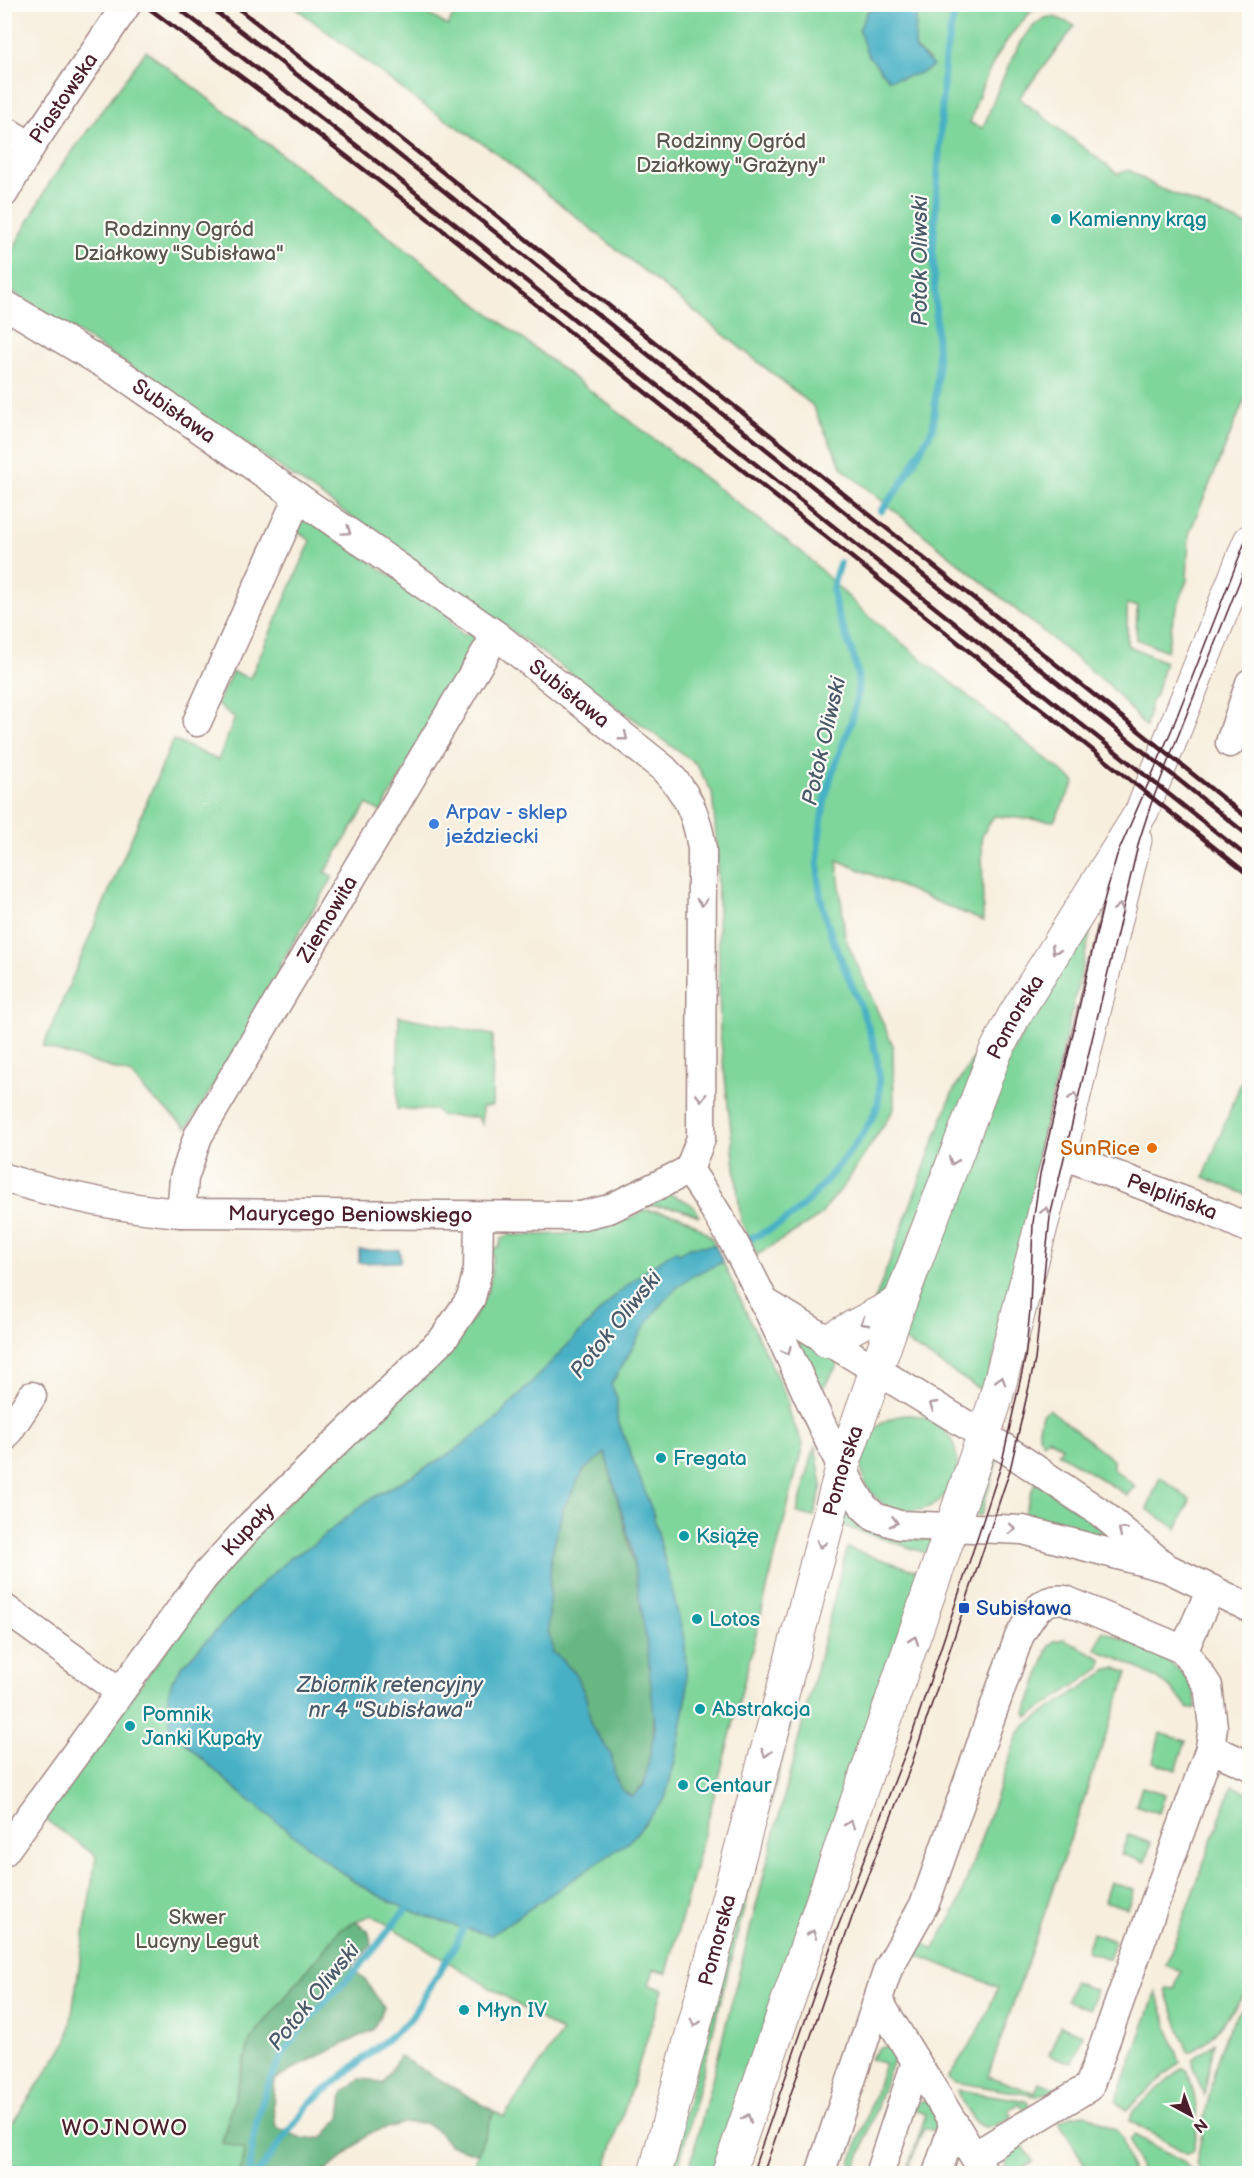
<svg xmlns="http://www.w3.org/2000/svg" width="1254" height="2178" viewBox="0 0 1254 2178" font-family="'Balsamiq Sans',sans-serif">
	<rect width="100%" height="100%" fill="#fdfcf7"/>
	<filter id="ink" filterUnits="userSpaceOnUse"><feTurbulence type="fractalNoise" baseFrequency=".0167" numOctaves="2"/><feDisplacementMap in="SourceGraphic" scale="12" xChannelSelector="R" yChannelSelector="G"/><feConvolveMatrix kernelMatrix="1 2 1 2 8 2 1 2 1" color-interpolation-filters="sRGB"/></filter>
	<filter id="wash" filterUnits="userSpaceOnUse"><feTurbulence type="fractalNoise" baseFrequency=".008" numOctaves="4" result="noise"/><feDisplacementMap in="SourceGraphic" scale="24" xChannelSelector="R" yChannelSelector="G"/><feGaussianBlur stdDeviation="1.35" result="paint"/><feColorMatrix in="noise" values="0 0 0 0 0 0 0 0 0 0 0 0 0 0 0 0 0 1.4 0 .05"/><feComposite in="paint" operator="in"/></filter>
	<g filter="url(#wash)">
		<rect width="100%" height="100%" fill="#f7eedd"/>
		<g fill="#7fd69b" stroke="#647a63" stroke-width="1.5">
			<path d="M292,5H413L448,26L458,5H888L884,9L900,79L928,70L929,60L915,49L916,10L907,5H1038C1003,37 982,78 970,123L983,128C992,107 1022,13 1053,17C1060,18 1068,23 1075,26L1019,98L1118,174L1129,170L1155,186L1249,226V389L1189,534L1187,580L1173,619L1167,651L1136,639L1137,606L1127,605V645L1165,662L1155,697L1151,701L1146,727L1110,686L843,469L812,405L491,149L419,102Z"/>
			<path d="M146,51L803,553L867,615L1075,782L1054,821L994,816L982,835L983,921L837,860L845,937L893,1046L894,1109L848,1180L819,1217L757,1255L741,1221L720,1033L717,847L712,792L696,764C469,600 243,434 5,287V264L50,182Z"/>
			<polygon points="304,517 449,615 450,621 463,635 473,633 478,638 381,812 367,804 325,872 333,877 279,966 285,970 187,1128 149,1095 131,1074 43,1047 173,740 218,760 235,718 217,704 232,672 250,678 311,541 297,531"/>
			<polygon points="1096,909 1040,1146 1029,1234 984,1392 900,1338 1000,1072"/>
			<polygon points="1005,1005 888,1290 874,1303 952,1093"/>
			<polygon points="399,1016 493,1035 492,1106 482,1107 482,1124 477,1117 442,1116 436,1110 397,1109"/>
			<polygon points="1249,1062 1250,1196 1249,1196 1204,1177"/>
			<path d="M667,1194C679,1197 697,1204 699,1216L678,1208L643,1205Z"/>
			<path d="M645,1210C678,1213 687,1216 711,1237L789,1403L787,1408L803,1445L738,1706L667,1973L654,1969L649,1985L663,1989L604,2173L488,2174L472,2168L494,2111L504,2117L562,2032L372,1915L356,1921L340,1930L250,2040L222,2142L244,2149L240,2173L5,2174V2134L68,2040L96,1856L42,1817L245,1544L465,1330C487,1299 493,1286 493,1248L499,1247L502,1238L508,1235C560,1235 599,1237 645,1210Z"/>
			<polygon points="796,1338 839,1363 822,1389 819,1390"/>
			<path d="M1049,1409L1113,1460V1469L1135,1486L1127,1495L1058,1453L1062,1447L1048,1438L1044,1443C1035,1435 1040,1424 1042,1414Z"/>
			<circle cx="909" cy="1463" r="48"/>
			<polygon points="815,1445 822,1485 814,1517 797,1513"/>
			<polygon points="989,1455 998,1458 981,1515 972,1515"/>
			<polygon points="1160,1477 1190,1500 1177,1529 1147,1509"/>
			<polygon points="1035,1482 1134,1549 1022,1520"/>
			<path d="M846,1508C871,1537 899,1540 935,1539L932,1555L838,1524Z"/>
			<polygon points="847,1548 926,1574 714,2173 688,2174"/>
			<path d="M1103,1631C1138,1647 1196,1661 1196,1708L1188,1709C1170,1677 1127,1664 1096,1649Z"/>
			<polygon points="1064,1639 1102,1659 1101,1668 1028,1717 1026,1713 1049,1646 1054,1641"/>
			<polygon points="1117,1668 1128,1672 988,2076 1035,2093 1039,2082 1059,2089 1037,2096 955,2082 948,2078 982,2025 998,1987 912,1953 919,1945 925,1944 933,1950 957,1907 1018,1734 1026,1725 1108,1670"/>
			<polygon points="795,1707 677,2173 668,2174"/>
			<polygon points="1160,1733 1186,1741 1176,1770 1153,1762"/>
			<polygon points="1232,1786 1249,1793 1249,1990 1212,2036 1192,2052 1188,2052 1166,1991 1167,1988 1174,1989 1181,1971 1166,1965"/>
			<polygon points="1142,1787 1165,1794 1159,1813 1136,1805"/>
			<polygon points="1128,1835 1151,1843 1145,1862 1121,1854"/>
			<polygon points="1110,1882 1134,1890 1127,1908 1104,1901"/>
			<polygon points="1092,1933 1115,1941 1109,1959 1086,1951"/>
			<polygon points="1073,1982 1096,1990 1090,2009 1067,2001"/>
			<polygon points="1156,1992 1180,2062 1126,2110 1116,2102"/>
			<path d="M1249,2002V2173H1201L1196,2164C1207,2119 1213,2030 1249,2002Z"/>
			<polygon points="1060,2026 1083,2034 1072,2063 1049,2055"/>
			<polygon points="1214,2043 1204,2096 1192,2064 1193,2059"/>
			<polygon points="893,2047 906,2067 892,2062 854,2173 847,2174 885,2064 870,2059 879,2048"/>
			<path d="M1182,2068L1187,2069C1196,2098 1201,2122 1193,2152L1186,2153L1130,2121L1132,2112Z"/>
			<path d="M957,2090L1028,2101L1029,2106L1023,2109L1020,2103L1009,2110L1012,2116C992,2128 982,2135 968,2111C964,2105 958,2097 957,2090Z"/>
			<path d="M922,2100C937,2103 937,2120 941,2133L924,2128L906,2174L926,2114L910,2108Z"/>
			<polygon points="1086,2114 1116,2130 1122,2137 1132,2173 1090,2173 1059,2122 1071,2116"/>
			<polygon points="1134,2135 1183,2161 1193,2173 1141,2173 1130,2140"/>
			<polygon points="1021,2143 1033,2162 1014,2173 1007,2173 1004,2169 1010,2151"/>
		</g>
		<g fill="#67b783" stroke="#586b57" stroke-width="1.5">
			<path d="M605,1453C628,1534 674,1704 644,1783C642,1788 636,1793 632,1797L621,1789L615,1776L611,1754L591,1726L586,1697L575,1673L553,1652L548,1630L551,1557L562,1511L583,1471Z"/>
			<polygon points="356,1921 368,1931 372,1944 351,1967 366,1981 384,2008 373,2030 300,2065 275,2080 273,2105 276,2127 304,2139 323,2138 340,2118 343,2093 359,2079 372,2080 383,2084 399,2056 494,2111 478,2153 449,2145 439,2132 425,2123 403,2123 370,2133 324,2173 240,2173 244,2149 222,2143 250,2040 340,1930"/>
		</g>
		<g fill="#47b0c5" stroke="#486878" stroke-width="1.5" fill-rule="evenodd">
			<path d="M888,4L907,5L916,9L915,48L933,66C922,75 903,78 888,79L867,54L859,30L868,10L883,9Z"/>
			<path d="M715,1245L723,1262C711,1268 696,1272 685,1281C650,1307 634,1349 611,1384L617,1398V1418L653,1513L685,1642L687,1695L676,1757L665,1799L630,1841L491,1935C443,1924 393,1907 352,1880C329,1865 308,1846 286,1829C245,1798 206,1765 170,1727L168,1696L172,1681L182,1666L260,1585L290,1558L311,1546L367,1501L453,1452L494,1421L617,1294L643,1272L676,1250L680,1254L689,1247ZM605,1453L631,1545L648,1653L655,1728L644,1785L632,1797L621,1789L615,1776L611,1754L591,1726L586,1697L575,1673L553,1652L548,1630L551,1557L562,1511L583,1471Z"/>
			<polygon points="359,1250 399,1250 401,1259 399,1262 359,1263"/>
		</g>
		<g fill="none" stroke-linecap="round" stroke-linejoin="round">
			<g stroke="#47b0c5" stroke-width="7">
				<polyline points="881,511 901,485 933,428 938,366 933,252 945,56 956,4"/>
				<path d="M742,1241C786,1227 806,1206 834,1171C847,1156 874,1122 878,1103C890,1033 826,956 819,885C816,850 821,810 831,777C840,748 855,721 858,690C861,654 835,625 833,590C833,581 837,571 840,563"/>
				<path d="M250,2174C252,2119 269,2067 304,2025C325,2001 349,1979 370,1954C380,1944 402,1910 411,1905"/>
				<polyline points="257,2174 310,2103 409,2021 454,1948 463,1929 463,1922"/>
			</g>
		</g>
	</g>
	<g filter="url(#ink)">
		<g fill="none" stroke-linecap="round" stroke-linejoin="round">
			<defs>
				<g id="minor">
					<polyline points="4,130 31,146"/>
					<path id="s1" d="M4,193L31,146L127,4"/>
					<path id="s2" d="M4,304L124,376L496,635L663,768C687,792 697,814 702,849L701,1138L689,1170"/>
					<polyline points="197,722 298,497"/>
					<polyline points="1230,743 1250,683"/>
					<path id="s3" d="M1060,1154L1208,1210L1250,1229"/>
					<path d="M689,1170C757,1267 797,1381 851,1485L864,1507L875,1517L899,1525L1023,1530L1167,1568L1250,1608"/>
					<path id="s4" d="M4,1178C63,1196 120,1208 181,1213L580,1216L609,1209L689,1170"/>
					<path id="s5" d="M181,1213L184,1178L198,1136L496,635"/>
					<polyline points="763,1301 1006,1449 1101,1513 1161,1563"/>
					<polyline points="4,1438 32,1396"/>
					<polyline points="4,1608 119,1691"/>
					<polyline points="1184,1650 1211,1589"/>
					<polyline points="1210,1748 1250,1766"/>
					<path id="s6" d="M4,1852L204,1577L251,1525L444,1338L471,1298L478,1269L479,1217"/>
					<polyline points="878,2000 985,2174"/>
					<path d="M820,2174L888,1969L925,1903L1019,1637C1030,1618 1040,1596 1065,1600L1184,1650L1208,1686L1213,1727L1210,1748L1089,2087L974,2156"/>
					<polyline points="879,2174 916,2062"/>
					<polyline points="937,2174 954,2123"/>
				</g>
				<g id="major">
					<polyline points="827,1341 900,1302"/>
					<path id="s7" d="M655,2174L842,1468L900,1302L995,1053L1014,1016L1142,811L1250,541"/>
					<polyline points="728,2174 994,1405 1060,1154 1135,840"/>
				</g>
			</defs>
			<use href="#minor" stroke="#a08684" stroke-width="31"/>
			<use href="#major" stroke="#a08684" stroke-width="35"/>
			<use href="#minor" stroke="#fff" stroke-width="28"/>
			<use href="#major" stroke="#fff" stroke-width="33"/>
			<g stroke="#4a1f2b" stroke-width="1.5">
				<polyline points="752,2174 834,1937 910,1741 1001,1466 1025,1359 1030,1310 1033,1223 1040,1174 1105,897 1117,855 1172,729 1250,529"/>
				<polyline points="763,2174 857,1903 911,1766 1010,1470 1035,1360 1050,1217 1139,841 1151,804 1250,555"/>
			</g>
			<g stroke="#4a1f2b" stroke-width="4.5">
				<polyline points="143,4 298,119 435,224 1250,876"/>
				<polyline points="173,4 356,145 1250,859"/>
				<polyline points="206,4 364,127 1250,837"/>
				<polyline points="233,4 1250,820"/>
			</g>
		</g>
		<defs><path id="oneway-chevron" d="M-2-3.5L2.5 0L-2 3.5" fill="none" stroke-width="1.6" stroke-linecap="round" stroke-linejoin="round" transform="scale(1.5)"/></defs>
		<g stroke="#ae9aa0">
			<use href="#oneway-chevron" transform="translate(347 531) rotate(35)"/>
			<use href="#oneway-chevron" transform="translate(624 737) rotate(39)"/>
			<use href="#oneway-chevron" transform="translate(702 902) rotate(90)"/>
			<use href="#oneway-chevron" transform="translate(1119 908) rotate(-77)"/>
			<use href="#oneway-chevron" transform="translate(1055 950) rotate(122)"/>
			<use href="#oneway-chevron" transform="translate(701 1097) rotate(90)"/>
			<use href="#oneway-chevron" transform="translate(1074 1097) rotate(-76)"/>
			<use href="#oneway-chevron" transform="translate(953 1161) rotate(111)"/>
			<use href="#oneway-chevron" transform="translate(1046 1211) rotate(-76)"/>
			<use href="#oneway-chevron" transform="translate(864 1322) rotate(152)"/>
			<use href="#oneway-chevron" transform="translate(787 1351) rotate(65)"/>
			<use href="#oneway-chevron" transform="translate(1001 1380) rotate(-74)"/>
			<use href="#oneway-chevron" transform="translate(933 1405) rotate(-149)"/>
			<use href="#oneway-chevron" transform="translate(894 1522) rotate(15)"/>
			<use href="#oneway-chevron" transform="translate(1012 1529) rotate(7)"/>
			<use href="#oneway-chevron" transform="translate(1122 1531) rotate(-140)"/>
			<use href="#oneway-chevron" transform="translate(821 1544) rotate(105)"/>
			<use href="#oneway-chevron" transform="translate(914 1640) rotate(-71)"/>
			<use href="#oneway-chevron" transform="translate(766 1753) rotate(105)"/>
			<use href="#oneway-chevron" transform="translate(850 1824) rotate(-71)"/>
			<use href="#oneway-chevron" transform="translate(812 1934) rotate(-71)"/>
			<use href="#oneway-chevron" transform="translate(695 2023) rotate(105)"/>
			<use href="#oneway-chevron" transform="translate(747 2118) rotate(-71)"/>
		</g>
	</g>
	<g fill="#0f9aa8" stroke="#fdfcf7" stroke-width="2">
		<circle cx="1056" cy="219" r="6"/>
		<circle cx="661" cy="1458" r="6"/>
		<circle cx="684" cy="1536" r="6"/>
		<circle cx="697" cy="1619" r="6"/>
		<circle cx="700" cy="1709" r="6"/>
		<circle cx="130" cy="1726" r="6"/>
		<circle cx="683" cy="1785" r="6"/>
		<circle cx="464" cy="2010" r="6"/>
	</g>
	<circle fill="#3f7fe0" stroke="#fdfcf7" stroke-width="2" cx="434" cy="824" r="6"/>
	<circle fill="#e8710a" stroke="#fdfcf7" stroke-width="2" cx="1152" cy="1148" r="6"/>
	<rect fill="#1a4fb4" stroke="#fdfcf7" stroke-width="2" x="958" y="1602" width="12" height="12" rx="3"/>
	<g text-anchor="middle" stroke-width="4.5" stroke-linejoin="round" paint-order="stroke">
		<g font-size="21" fill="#4a1f2b" stroke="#fdfcf7">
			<text dy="7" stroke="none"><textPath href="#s1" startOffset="112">Piastowska</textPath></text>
			<text dy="7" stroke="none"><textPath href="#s2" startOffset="201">Subisława</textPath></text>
			<text dy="7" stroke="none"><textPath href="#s2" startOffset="687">Subisława</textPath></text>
			<text dy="7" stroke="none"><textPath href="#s5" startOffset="332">Ziemowita</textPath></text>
			<text dy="7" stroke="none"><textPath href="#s7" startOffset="1214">Pomorska</textPath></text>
			<text dy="7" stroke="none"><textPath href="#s3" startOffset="120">Pelplińska</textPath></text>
			<text dy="7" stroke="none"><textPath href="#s4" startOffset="350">Maurycego Beniowskiego</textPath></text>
			<text dy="7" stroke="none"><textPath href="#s7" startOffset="728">Pomorska</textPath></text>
			<text dy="7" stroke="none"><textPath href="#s6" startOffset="405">Kupały</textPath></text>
			<text dy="7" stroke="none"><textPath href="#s7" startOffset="242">Pomorska</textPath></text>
		</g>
		<g font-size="21" fill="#5a564d" stroke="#fdfcf7">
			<text x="731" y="148">Rodzinny Ogród<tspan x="731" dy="24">Działkowy "Grażyny"</tspan></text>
			<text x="179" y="236">Rodzinny Ogród<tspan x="179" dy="24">Działkowy "Subisława"</tspan></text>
			<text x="197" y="1924">Skwer<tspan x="197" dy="24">Lucyny Legut</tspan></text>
		</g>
		<g font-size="21" fill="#0d838f" stroke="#fdfcf7" text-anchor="start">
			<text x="1068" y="226">Kamienny krąg</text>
			<text x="673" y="1465">Fregata</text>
			<text x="696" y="1543">Książę</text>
			<text x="709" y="1626">Lotos</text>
			<text x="712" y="1716">Abstrakcja</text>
			<text x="142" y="1721">Pomnik<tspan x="142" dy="24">Janki Kupały</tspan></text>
			<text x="695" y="1792">Centaur</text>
			<text x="476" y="2017">Młyn IV</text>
		</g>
		<g font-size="21" fill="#366cbe" stroke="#fdfcf7" text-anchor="start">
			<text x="446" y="819">Arpav - sklep<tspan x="446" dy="24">jeździecki</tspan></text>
		</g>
		<g font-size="21" fill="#c56008" stroke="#fdfcf7" text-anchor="end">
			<text x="1140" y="1155">SunRice</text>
		</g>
		<g font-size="21" fill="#164399" stroke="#fdfcf7" text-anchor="start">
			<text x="976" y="1615">Subisława</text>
		</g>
		<g font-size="22" font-style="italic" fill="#495969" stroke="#fdfcf7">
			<text transform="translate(919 261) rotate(-90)" y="8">Potok Oliwski</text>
			<text transform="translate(823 741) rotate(-77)" y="8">Potok Oliwski</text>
			<text transform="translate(615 1324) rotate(-51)" y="8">Potok Oliwski</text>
			<text x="390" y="1692">Zbiornik retencyjny<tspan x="390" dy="25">nr 4 "Subisława"</tspan></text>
			<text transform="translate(313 1996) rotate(-51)" y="8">Potok Oliwski</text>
		</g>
		<g font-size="22" letter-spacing="1.5" fill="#4a1f2b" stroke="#fdfcf7">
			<text x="125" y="2135">WOJNOWO</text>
		</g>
	</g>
	<rect width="1254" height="2178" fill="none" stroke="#fdfcf7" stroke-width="24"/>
	<g transform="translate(1191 2115) rotate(139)" stroke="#fdfcf7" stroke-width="4.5" paint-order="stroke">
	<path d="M0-4.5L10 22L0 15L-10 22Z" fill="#4a1f2b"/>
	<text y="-9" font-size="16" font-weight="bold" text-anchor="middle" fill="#4a1f2b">N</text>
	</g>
</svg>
